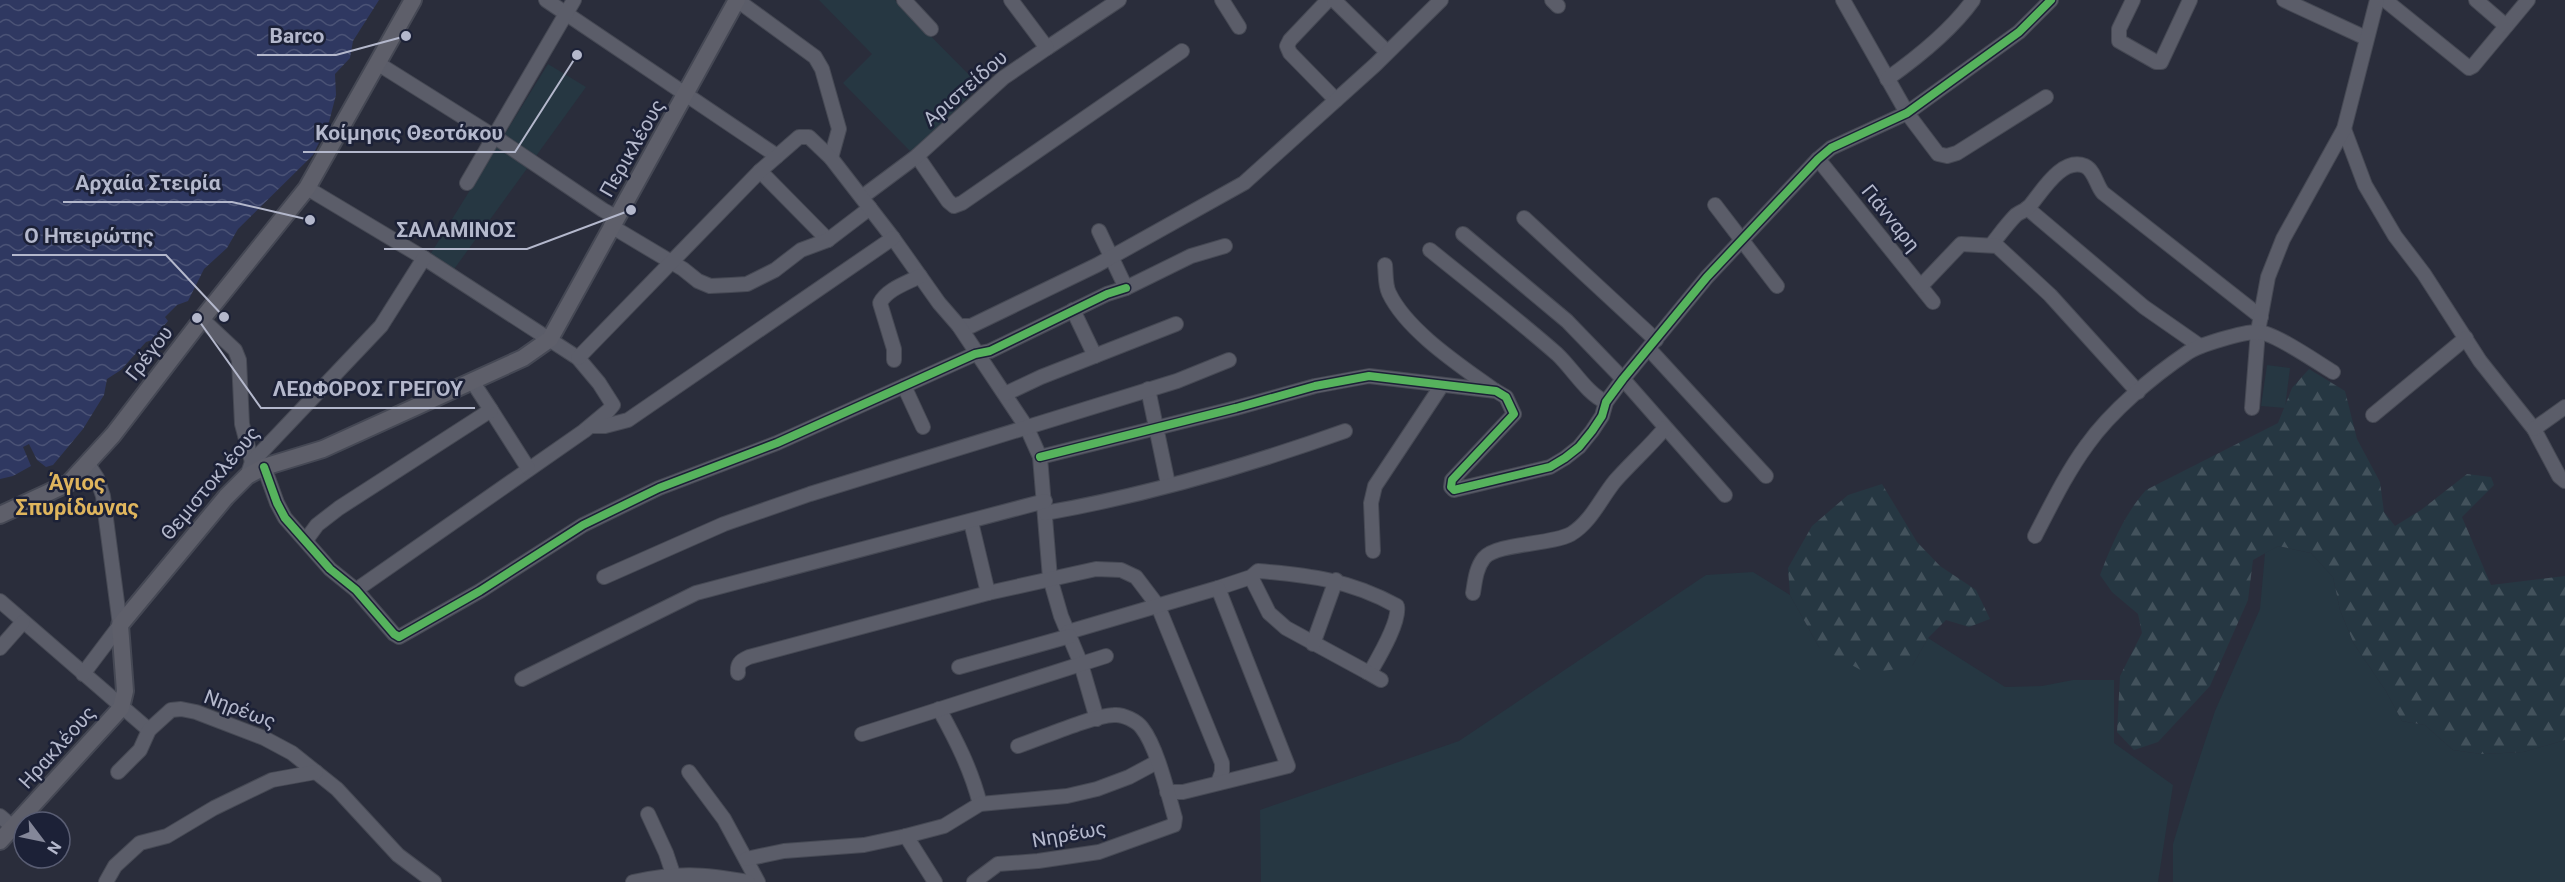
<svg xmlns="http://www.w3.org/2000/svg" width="2565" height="882" viewBox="0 0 2565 882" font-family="Roboto,sans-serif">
	<defs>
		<pattern id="forest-firs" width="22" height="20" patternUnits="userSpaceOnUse" patternTransform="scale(1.5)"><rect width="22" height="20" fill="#263742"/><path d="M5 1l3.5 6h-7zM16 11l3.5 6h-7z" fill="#43525c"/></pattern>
		<pattern id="water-waves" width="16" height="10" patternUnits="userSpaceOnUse" patternTransform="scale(1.5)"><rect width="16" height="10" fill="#2f3861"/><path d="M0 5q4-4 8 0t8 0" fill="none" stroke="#4b5376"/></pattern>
	</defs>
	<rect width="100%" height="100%" fill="#2a2d3b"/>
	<g fill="#263742">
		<polygon points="819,0 895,0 980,86 912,153 843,83 872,54"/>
		<polygon points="548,64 586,87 452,272 428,258"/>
		<polygon points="2267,365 2290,368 2285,408 2261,406"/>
		<polygon points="2278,546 2311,553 2333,577 2340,610 2354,644 2386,691 2402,721 2425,725 2453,750 2482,754 2523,752 2565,740 2565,882 2173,882 2173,844 2191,784 2215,711 2260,609 2265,553"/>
		<polygon points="1753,572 1790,595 1819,647 1912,666 1928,638 2005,687 2042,686 2073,680 2114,680 2114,743 2173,785 2158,882 1261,882 1260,810 1459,741 1706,575"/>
	</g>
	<g fill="url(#forest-firs)">
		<path d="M2309,369L2345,391L2357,439L2380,482L2384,512L2395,526L2421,510L2467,474L2491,477L2494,485L2462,517L2491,585L2565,576V740L2523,752L2482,754L2453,750L2425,725L2402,721L2386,691L2354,644L2340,610L2333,577L2311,553L2278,546L2253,560L2248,600L2210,686L2158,742L2134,750L2117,732L2120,676L2142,633L2138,614L2112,592L2100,575C2112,544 2124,515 2146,490L2278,423L2292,388Z"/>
		<polygon points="1882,484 1917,542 1940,566 1976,590 1990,619 1969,627 1946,620 1928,638 1912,666 1868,674 1819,647 1790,595 1788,568 1812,526 1848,495"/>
	</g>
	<polygon fill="url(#water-waves)" points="0,0 379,0 353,41 350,58 335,74 336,95 329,122 313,155 238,229 227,248 204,269 188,301 177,305 165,317 168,321 160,330 162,332 155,339 146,342 121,370 107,379 104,395 83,429 53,465 46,467 37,460 29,444 23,447 31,466 13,476 0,479"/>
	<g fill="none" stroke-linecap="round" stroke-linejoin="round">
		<defs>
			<g id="minor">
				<polyline points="546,0 777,156"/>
				<polyline points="737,0 815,57 822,69 839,129 831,158"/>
				<polyline points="904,0 931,29"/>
				<polyline points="1222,0 1239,27"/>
				<polyline points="1328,0 1290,40 1287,46 1290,53 1336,100"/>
				<polyline points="1334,0 1387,52"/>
				<polyline points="1552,0 1558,6"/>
				<polyline points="1843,0 1907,113 1938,154 1947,156 1957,153 2046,97"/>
				<polyline points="2133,0 2119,29 2119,41 2156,62 2161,62 2190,0"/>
				<polyline points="2284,0 2366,38"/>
				<polyline points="2385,0 2469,68 2473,66 2528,0"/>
				<polyline points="2476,0 2506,26"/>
				<polyline points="1047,48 1119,0"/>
				<polyline points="377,63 495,137 603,210 616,217"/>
				<path d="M1887,79C1918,57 1951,31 1973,0"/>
				<polyline points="2344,129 2365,185 2395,236 2424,274 2480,361 2534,429 2559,476 2565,481"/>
				<polyline points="917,156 948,201 954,206 962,203 1182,51"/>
				<polyline points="1818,159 1933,302"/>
				<polyline points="760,171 828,240"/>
				<polyline points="467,183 574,0"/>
				<polyline points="307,188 424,258 578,358 599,383 613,405 608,411 584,431 356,590"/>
				<polyline points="862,197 917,156 1003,78 1047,48 1011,0"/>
				<polyline points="1715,205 1777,286"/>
				<polyline points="2027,208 2144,307 2200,346"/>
				<polyline points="1524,218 1656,340"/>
				<polyline points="611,226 683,269 698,281 710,286 731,285 747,284 775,270 801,250 828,240 870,208"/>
				<polyline points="1099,231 1126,288 1191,256 1225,246"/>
				<polyline points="1463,234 1567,321 1623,379 1725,495"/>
				<path d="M1992,244C2000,234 2007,224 2016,215C2020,212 2024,211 2028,208C2040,195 2061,156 2085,166C2095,171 2096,185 2103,193L2261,317"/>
				<path d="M1430,250C1472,284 1516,318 1557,354C1573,369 1587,394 1606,402"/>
				<path d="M1385,265C1386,274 1385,285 1389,293C1407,331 1461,366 1494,390"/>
				<polyline points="1921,286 1961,244 1997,246 2050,295 2138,392"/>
				<polyline points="1073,310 1095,356"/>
				<polyline points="202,319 235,350 239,360 242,424 252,462"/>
				<polyline points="959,326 971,326 1097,265 1244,183 1375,65 1441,0"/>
				<polyline points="1649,349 1766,476"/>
				<polyline points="578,358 760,171 799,137 809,137 831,158 893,238 939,303 959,326 1027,428 1040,457 1050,578 1061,616 1081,664 1097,719"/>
				<path d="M894,360V349L880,303C887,289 907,283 920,276"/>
				<polyline points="904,386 923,427"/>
				<polyline points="1148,389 1168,484"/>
				<polyline points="1005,394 1041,377 1176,324"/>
				<polyline points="2252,408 2258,331 2268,277 2283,239 2344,129 2377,0"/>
				<polyline points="491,410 528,468"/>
				<polyline points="2373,415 2466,338"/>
				<polyline points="591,426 605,426 628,420 893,238"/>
				<polyline points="2534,429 2565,407"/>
				<polyline points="1040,457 1236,408 1315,386 1369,376 1496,391 1506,397 1514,414 1452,480 1451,487 1454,490 1550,467 1565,458 1579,447 1592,431 1602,416 1606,402 1623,379 1707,277 1818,159 1831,148 1907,113 2019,32 2051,0"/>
				<polyline points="264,467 277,503 285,518 330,569 356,590 394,634 399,637 480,591 583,525 659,488 777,443 975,354 990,351 1107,294 1126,288"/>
				<polyline points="247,476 252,462 381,326 424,258"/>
				<path d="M1045,513C1148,495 1247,466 1345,431"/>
				<path d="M2035,536C2051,505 2067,472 2087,445C2111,411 2153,376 2187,353C2198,345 2243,332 2257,332C2272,331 2318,363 2333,372"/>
				<polyline points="306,540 317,525 339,508 491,410 472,381"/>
				<polyline points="1373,551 1371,503 1375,486 1442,385"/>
				<polyline points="604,577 724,524 810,494 1177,381 1229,360"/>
				<path d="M1218,588L1251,577L1269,613L1286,628L1367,672L1372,669C1380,655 1400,621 1397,606C1350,580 1309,575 1258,571L1251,577"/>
				<polyline points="988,593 1096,569 1121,570 1136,577 1158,606 1222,763 1222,772 1218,783"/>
				<path d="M1473,593C1475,581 1476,568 1484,558C1496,543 1551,545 1571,534C1591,522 1601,498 1615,481C1631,463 1650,446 1665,428"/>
				<polyline points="0,601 149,730"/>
				<polyline points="1068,632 1218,588 1288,766 1183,792 1167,792"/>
				<polyline points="1313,644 1336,580"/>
				<polyline points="0,648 23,622"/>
				<polyline points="959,667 1070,636"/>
				<polyline points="1367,672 1381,680"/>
				<path d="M738,673C737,664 740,661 749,657L988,593L971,522"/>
				<polyline points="83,674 120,625 103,496 97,478 88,464"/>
				<polyline points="522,679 696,593 1045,501"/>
				<path d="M939,709C956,740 971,769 980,804"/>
				<polyline points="862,734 1106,656"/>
				<polyline points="118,772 140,750 149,730 171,710 181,709 196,712 264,738 292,753 337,789 398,855 434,882"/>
				<polyline points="689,772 724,819 758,882"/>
				<polyline points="648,814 666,853 673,874"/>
				<polyline points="0,816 13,827"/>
				<polyline points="746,859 784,851 864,845 906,836"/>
				<polyline points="106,882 115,866 140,843 167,836 214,808 272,780 316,772"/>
				<path d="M633,882C678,872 703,874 748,882"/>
				<polyline points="935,882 906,836 944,826 980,804 1067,796 1097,789 1129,777 1157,762"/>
				<path d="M974,882L998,864L1038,861L1099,852L1174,825L1175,818C1168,794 1157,747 1142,728C1137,721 1123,714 1114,715C1091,716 1042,738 1018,746"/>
			</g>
			<g id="major">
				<polyline points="0,515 69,483 113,435 202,319 307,188 413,0"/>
				<polyline points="0,841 121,708 125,691 120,625 226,497 247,476 264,467 323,449 523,358 550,339 737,0"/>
			</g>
		</defs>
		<use href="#minor" stroke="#464954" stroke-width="16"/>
		<use href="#major" stroke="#454854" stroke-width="20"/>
		<use href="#minor" stroke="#5b5d69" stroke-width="14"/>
		<use href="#major" stroke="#5e5f6a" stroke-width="16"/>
		<defs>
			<g id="cycleway">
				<polyline points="1040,457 1236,408 1315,386 1369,376 1496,391 1506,397 1514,414 1452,480 1451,487 1454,490 1550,467 1565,458 1579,447 1592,431 1602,416 1606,402 1623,379 1707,277 1818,159 1831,148 1907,113 2019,32 2051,0"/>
				<polyline points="264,467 277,503 285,518 330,569 356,590 394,634 399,637 480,591 583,525 659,488 777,443 975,354 990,351 1107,294 1126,288"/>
			</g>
		</defs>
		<use href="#cycleway" stroke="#1c2137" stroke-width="11"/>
		<use href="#cycleway" stroke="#56b35d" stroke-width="8"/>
	</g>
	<g text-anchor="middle" stroke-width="5" stroke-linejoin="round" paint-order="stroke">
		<g font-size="20" fill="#b4b8cc" stroke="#1c2137">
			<text transform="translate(965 88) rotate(-41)" y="7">Αριστείδου</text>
			<text transform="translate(632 148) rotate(-60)" y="7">Περικλέους</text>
			<text transform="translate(1891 218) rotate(51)" y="7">Γιάνναρη</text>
			<text transform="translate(149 353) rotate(-52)" y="7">Γρέγου</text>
			<text transform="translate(210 483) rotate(-50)" y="7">Θεμιστοκλέους</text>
			<text transform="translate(240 709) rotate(21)" y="7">Νηρέως</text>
			<text transform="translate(57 747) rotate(-48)" y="7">Ηρακλέους</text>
			<text transform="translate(1069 834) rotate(-10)" y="7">Νηρέως</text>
		</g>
		<g font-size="22" font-weight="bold" fill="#dfb55d" stroke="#1c2137">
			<text x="77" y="490">Άγιος<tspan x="77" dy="25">Σπυρίδωνας</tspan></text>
		</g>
	</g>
	<path fill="none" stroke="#b4b8cc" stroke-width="2" d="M406 36L336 55H257M577 55L515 152H303M310 220L232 202H63M631 210L527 249H384M224 317L166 255H12M197 318L261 408H475"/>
	<g fill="#b4b8cc" stroke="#1c2137" stroke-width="2">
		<circle cx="406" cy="36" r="6"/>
		<circle cx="577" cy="55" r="6"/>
		<circle cx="310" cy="220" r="6"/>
		<circle cx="631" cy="210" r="6"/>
		<circle cx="224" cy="317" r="6"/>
		<circle cx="197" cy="318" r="6"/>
	</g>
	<g font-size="21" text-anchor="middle" font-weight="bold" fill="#b4b8cc" stroke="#1c2137" stroke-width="5" stroke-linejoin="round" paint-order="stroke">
		<text x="297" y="43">Barco</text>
		<text x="409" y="140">Κοίμησις Θεοτόκου</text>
		<text x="148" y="190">Αρχαία Στειρία</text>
		<text x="456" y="237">ΣΑΛΑΜΙΝΟΣ</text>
		<text x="89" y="243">Ο Ηπειρώτης</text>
		<text x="368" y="396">ΛΕΩΦΟΡΟΣ ΓΡΕΓΟΥ</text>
	</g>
	<g transform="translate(42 840) rotate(122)"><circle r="28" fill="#1c2137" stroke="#595d73" stroke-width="1.5"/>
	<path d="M0-4.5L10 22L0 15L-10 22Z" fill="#848799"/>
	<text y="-9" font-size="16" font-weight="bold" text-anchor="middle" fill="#b4b8cc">N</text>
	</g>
</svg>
